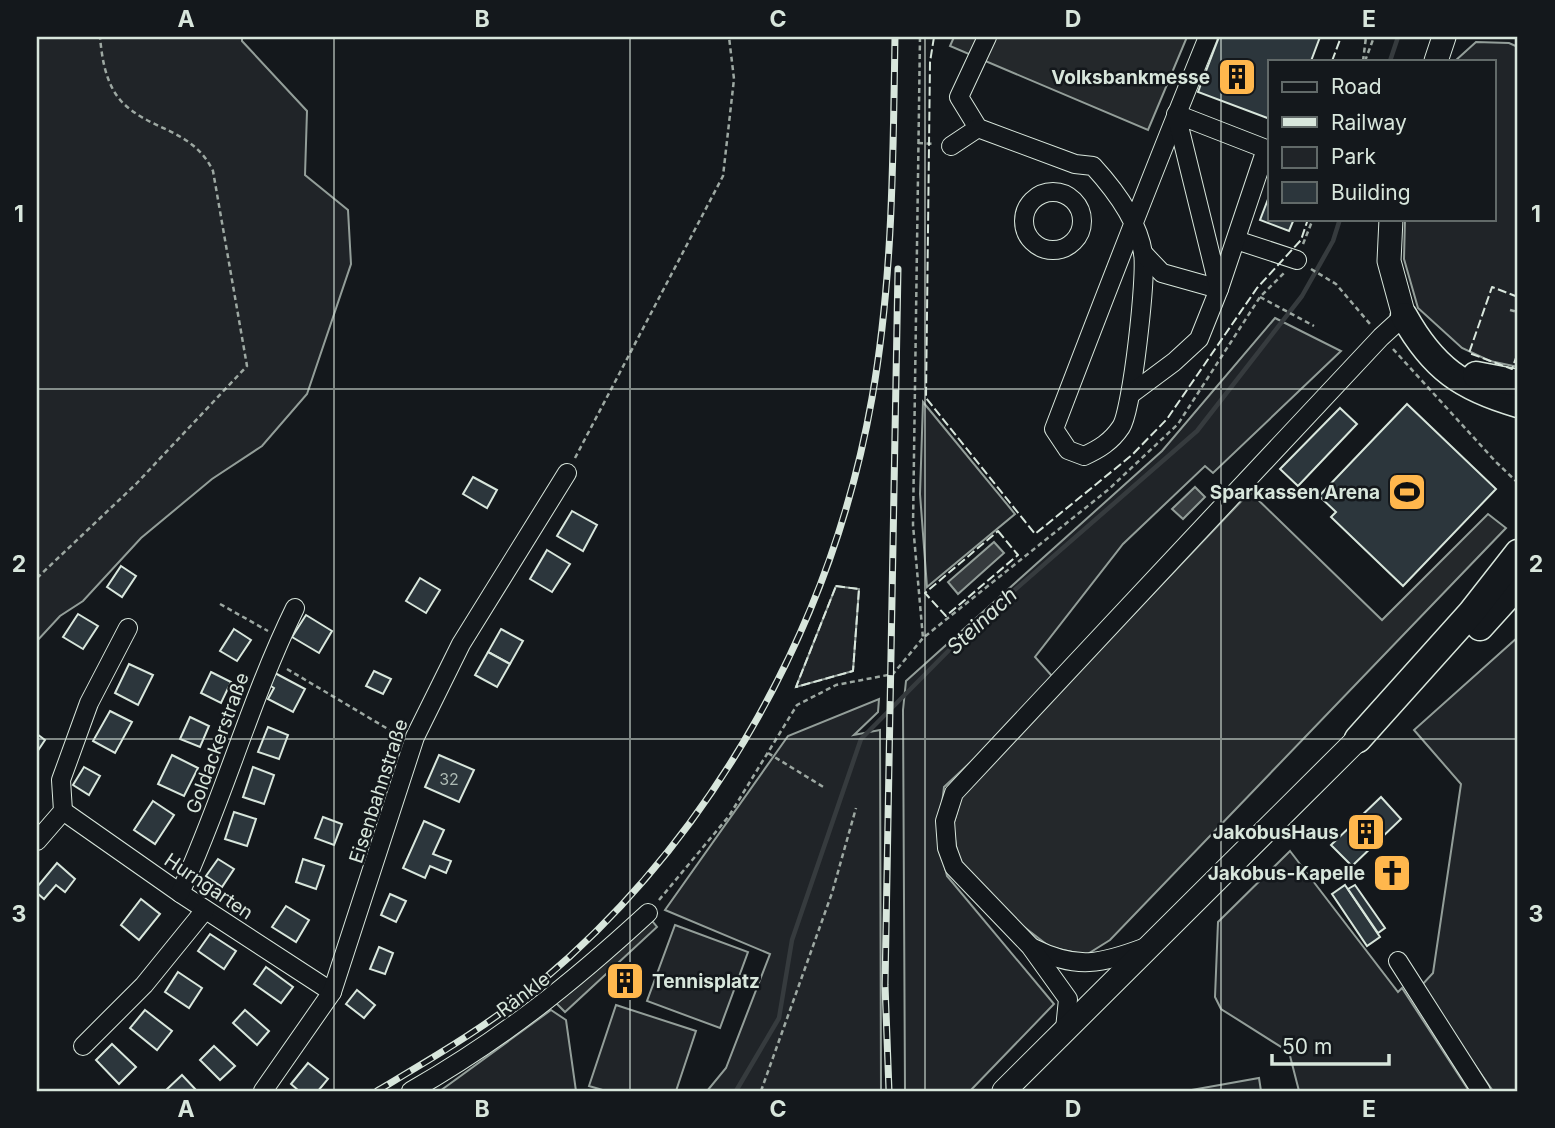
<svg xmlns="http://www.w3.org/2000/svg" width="1555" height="1128" viewBox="0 0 1555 1128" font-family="Inter,sans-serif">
	<rect width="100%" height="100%" fill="#14181c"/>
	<g fill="#202428" stroke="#939e99" stroke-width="2">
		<polygon points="37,37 242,37 242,41 307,111 305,175 348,210 351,264 307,394 262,446 212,479 141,538 83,601 60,616 37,641"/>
		<polygon points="1476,42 1509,43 1518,47 1518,367 1490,361 1462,348 1418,308 1404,259 1405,219 1494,219 1494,61 1455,61"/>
		<polygon points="1275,318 1341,351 1213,473 1205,466 1123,544 1035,657 1052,676 989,745 944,787 938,837 947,876 1054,1004 970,1091 905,1091 903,710 906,681 1162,451"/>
		<polygon points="923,402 1015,514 927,587 920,494"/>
		<polygon points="836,586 859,589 853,671 796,687"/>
		<polygon points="1518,637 1518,1091 1493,1091 1420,987 1433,973 1461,784 1414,730"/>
		<polygon points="879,699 878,712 854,735 880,730 881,1091 707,1091 726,1068 770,954 665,910 788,736"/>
		<polygon points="1290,851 1398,992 1402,988 1469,1091 1299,1091 1289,1052 1221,1009 1215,997 1218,922"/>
		<polygon points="675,925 748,952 720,1028 647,1001"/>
		<polygon points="616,1005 696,1031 676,1091 606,1091 589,1086"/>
		<polygon points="551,1010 566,1020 576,1091 440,1091"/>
		<polygon points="1259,1078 1261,1091 1186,1091"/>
	</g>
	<g fill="#24282b" stroke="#939e99" stroke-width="2">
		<polygon points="954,37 1187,37 1148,130 950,46"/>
		<polygon points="1250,492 1382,620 1488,514 1506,528 1110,940 1086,955 1050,947 1015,920 958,859 953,826 962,794"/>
		<polygon points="649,917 657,927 565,1012 556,1003"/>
	</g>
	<g fill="#363b3e" stroke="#939e99" stroke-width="2">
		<polygon points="1195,487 1205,497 1183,519 1172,509"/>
		<polygon points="994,542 1004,553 958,594 948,582"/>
	</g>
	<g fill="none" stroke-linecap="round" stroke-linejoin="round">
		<g stroke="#363b3e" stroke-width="4.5">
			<polyline points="1390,61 1398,37"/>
			<polyline points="736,1091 779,1018 792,940 861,739 970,629 1197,431 1302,296 1333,241 1340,219"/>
		</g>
	</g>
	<g fill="#2c363c" stroke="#d8e6dc" stroke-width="2">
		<polygon points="1219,37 1320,37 1311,61 1270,61 1270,119 1198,92"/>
		<polygon points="1270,194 1270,219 1294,219 1289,231 1260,220"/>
		<polygon points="1407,404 1496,489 1403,586 1331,517 1336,512 1319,496"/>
		<polygon points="1340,408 1357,424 1298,486 1280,469"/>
		<polygon points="473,477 497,490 487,508 463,494"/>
		<polygon points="572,511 597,525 583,551 557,536"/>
		<polygon points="547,550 570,564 552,592 530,579"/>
		<polygon points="121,566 136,576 122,597 107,587"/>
		<polygon points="420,578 440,590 426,613 406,601"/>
		<polygon points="78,614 98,626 83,649 63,637"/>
		<polygon points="306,615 332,631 319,653 292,637"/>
		<polygon points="234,629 251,640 237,661 220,651"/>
		<polygon points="501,629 523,641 510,664 488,652"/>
		<polygon points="488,652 510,664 497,687 475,675"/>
		<polygon points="129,664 153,675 138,705 115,693"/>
		<polygon points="374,671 391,679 383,694 366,686"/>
		<polygon points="211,672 231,682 221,703 201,693"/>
		<polygon points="273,672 305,689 293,712 268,699 274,688 266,683"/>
		<polygon points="110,711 132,722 115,753 93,741"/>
		<polygon points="190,717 209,726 200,747 180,739"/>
		<polygon points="268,727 288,735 279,759 258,752"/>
		<polygon points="37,734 45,740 37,752"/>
		<polygon points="172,755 198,768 184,796 158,784"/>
		<polygon points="439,755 474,770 459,802 425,787"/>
		<polygon points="84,767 100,776 89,795 73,785"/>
		<polygon points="253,767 274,775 264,804 243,797"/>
		<polygon points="1381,797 1401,819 1352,866 1331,845"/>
		<polygon points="153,801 174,815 155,844 134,830"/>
		<polygon points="234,812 256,819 247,846 225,839"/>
		<polygon points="323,817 342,824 334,845 315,838"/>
		<polygon points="424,821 444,830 433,854 451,861 446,873 430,866 425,878 403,868"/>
		<polygon points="1384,856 1406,860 1401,890 1379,886"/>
		<polygon points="218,859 234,869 222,887 206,876"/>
		<polygon points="303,859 324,866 316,889 296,882"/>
		<polygon points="57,863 75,879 65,892 56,885 44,899 37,893 37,887"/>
		<polygon points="1345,885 1380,937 1367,946 1332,894"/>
		<polygon points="1355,885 1385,928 1378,933 1348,889"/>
		<polygon points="390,894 406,901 396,922 381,915"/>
		<polygon points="141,899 160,914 139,940 121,925"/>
		<polygon points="286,906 309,920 296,942 272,927"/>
		<polygon points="210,934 236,951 224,969 198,951"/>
		<polygon points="379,947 393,953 385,974 370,969"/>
		<polygon points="266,967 293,987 281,1003 254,984"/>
		<polygon points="618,968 638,973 632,994 613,989"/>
		<polygon points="178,972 202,988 189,1008 165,992"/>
		<polygon points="357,990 375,1005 364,1018 346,1004"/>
		<polygon points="145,1010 172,1031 157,1050 130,1028"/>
		<polygon points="245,1010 269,1031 257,1045 233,1023"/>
		<polygon points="112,1044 136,1067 119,1084 96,1060"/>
		<polygon points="214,1046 235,1066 220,1080 200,1060"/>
		<polygon points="308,1063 328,1079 318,1091 299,1091 291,1084"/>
		<polygon points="182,1075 197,1091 165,1091"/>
	</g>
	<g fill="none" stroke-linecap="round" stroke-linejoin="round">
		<defs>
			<g id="minor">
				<path d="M987,37L959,97L978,128L1075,164L1093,166C1115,190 1138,220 1143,253C1147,275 1132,411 1121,427C1111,442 1099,449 1084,456L1068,450L1054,429C1104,298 1155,167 1208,37"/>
				<polyline points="951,146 978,128"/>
				<circle cx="1053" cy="221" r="29"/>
				<polyline points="1236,240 1297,260"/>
				<polyline points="1143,253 1162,273 1219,289"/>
				<polyline points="1131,394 1174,362 1199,339 1219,289 1266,149 1176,114 1219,289"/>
				<polyline points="63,811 180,893 332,992"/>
				<polyline points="37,841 63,811 61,780 89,703 128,628"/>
				<path d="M180,893C223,800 250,700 295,608"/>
				<path d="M1033,948C1077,970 1101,964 1146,947"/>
				<polyline points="1398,961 1481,1091"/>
				<polyline points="1065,1029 1068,999 1030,946 954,867 947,848 945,821 954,793 1381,337 1404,316"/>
				<polyline points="83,1046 144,985 205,910"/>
				<polyline points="263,1091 332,992 415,737 461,644 567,473"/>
				<path d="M411,1091C502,1039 571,984 648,913"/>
			</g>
			<g id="major">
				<polyline points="1436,61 1444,37"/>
				<polyline points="1391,219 1389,261 1404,316"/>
				<polyline points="1004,1091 1358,739"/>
			</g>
			<g id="highway">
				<path d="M1404,316C1433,368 1462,388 1518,404"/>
				<polyline points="1476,375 1518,383"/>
				<polyline points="1480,627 1518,585"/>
				<polyline points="1358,739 1471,613 1518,553"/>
			</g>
		</defs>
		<use href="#minor" stroke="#d8e6dc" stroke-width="20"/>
		<use href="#major" stroke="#d8e6dc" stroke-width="25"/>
		<use href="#highway" stroke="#d8e6dc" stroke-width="29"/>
		<g stroke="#9da8a2" stroke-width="2.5" stroke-dasharray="5 3.5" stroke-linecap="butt">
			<polyline points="920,37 913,525 923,638"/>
			<polyline points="1363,61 1366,37"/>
			<polyline points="1365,61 1374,37"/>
			<polyline points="918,143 935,144"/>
			<polyline points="1303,244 1313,219"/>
			<polyline points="1311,269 1336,284 1370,324"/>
			<polyline points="1260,297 1314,326"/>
			<polyline points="1510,310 1518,312"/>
			<polyline points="1393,349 1496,462 1518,483"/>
			<polyline points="575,458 723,176 734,79 729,37"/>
			<path d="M37,578L136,484L247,366L213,171C193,129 151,131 123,103C106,86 102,59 100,37"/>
			<polyline points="220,604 268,631"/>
			<polyline points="287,669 398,735"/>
			<polyline points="768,753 825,788"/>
			<polyline points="659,900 729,816 797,705 836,685 893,674 923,638 1109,489 1178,424 1260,297 1284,273"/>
			<polyline points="761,1091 832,893 856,808"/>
		</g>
		<use href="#minor" stroke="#14181c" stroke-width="18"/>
		<use href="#major" stroke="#14181c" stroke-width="23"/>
		<use href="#highway" stroke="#14181c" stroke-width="26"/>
		<defs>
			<g id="rail">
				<path d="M377,1091C434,1057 493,1023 543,980C716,834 833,620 872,398C893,279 893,158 895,37"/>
				<polyline points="889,1091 885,985 898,269"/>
			</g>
		</defs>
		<use href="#rail" stroke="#d8e6dc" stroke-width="7"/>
		<use href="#rail" stroke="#14181c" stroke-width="4.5" stroke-dasharray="13" stroke-linecap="butt"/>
		<g stroke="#d8e6dc" stroke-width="2" stroke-dasharray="9 3.5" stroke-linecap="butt">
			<polyline points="934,37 930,62 926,398 1035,534 1132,455 1167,419 1257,288 1301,240 1308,219"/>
			<polyline points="1332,61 1341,37"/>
			<polyline points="1518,297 1492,287 1469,353 1512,369 1518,352"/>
			<polygon points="998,531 1018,555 946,616 925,593"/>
			<polygon points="836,586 859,589 853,671 796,687"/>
		</g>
	</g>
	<path fill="none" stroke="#d8e6dc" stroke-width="2" stroke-opacity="0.55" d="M334,37V1091M630,37V1091M925,37V1091M1221,37V1091M37,389H1518M37,739H1518"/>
	<defs>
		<symbol id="building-square" viewBox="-11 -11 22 22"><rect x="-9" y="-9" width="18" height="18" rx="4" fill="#ffb74d" stroke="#14181c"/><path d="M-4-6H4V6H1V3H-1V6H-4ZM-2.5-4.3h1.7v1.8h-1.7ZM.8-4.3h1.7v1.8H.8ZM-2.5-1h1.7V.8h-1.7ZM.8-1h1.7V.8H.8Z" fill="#111"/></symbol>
		<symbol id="stadium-square" viewBox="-11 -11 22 22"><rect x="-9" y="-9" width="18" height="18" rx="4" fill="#ffb74d" stroke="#14181c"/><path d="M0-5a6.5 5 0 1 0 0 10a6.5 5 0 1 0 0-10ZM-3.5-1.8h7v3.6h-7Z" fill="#111"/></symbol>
		<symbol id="church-square" viewBox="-11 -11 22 22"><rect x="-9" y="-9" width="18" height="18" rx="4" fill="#ffb74d" stroke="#14181c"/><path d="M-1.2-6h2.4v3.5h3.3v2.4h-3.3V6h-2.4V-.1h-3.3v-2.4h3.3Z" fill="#111"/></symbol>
	</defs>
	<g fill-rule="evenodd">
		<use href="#building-square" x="1215" y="55" width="44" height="44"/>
		<use href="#stadium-square" x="1385" y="470" width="44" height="44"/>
		<use href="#building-square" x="1344" y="810" width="44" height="44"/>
		<use href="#church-square" x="1370" y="851" width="44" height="44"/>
		<use href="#building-square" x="603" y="959" width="44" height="44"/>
	</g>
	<g text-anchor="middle" stroke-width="5" stroke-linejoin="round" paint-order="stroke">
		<g font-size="16" fill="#adbab4">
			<text x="449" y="785">32</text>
		</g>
		<g font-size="19" font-weight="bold" fill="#d8e6dc" stroke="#14181c" text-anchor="end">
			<text x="1210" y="84">Volksbankmesse</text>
			<text x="1380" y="499">Sparkassen Arena</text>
			<text x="1339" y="839">JakobusHaus</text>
			<text x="1365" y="880">Jakobus-Kapelle</text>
			<text x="652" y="988" text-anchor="start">Tennisplatz</text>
		</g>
		<g font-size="19" fill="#d8e6dc" stroke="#14181c">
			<text transform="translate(217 743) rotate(-70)" y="7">Goldackerstraße</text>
			<text transform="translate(378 791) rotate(-72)" y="7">Eisenbahnstraße</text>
			<text transform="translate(209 886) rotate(34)" y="7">Hurngarten</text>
			<text transform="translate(523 994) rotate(-37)" y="7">Ränkle</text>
		</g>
		<g font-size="21" font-style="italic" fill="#d8e6dc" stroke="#14181c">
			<text transform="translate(982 621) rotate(-43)" y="7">Steinach</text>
		</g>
	</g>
	<rect width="1555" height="1128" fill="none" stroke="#14181c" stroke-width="77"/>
	<rect x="1268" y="60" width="228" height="161" fill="#14181c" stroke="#626a69" stroke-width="2"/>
	<rect x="1282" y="82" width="35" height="10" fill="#14181c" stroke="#626a69" stroke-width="2"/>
	<text x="1331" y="94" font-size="21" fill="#d8e6dc">Road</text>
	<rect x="1282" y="117" width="35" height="10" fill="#d8e6dc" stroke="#626a69" stroke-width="2"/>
	<text x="1331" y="130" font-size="21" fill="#d8e6dc">Railway</text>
	<rect x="1282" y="147" width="35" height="21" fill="#202428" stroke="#626a69" stroke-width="2"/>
	<text x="1331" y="164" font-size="21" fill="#d8e6dc">Park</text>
	<rect x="1282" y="182" width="35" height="21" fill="#2c363c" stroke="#626a69" stroke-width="2"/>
	<text x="1331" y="200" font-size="21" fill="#d8e6dc">Building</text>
	<path d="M1272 1054v10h117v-10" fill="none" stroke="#d8e6dc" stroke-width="3.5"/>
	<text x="1282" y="1054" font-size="21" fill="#d8e6dc" stroke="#14181c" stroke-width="5" paint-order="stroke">50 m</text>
	<rect x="38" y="38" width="1478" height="1052" fill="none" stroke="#d8e6dc" stroke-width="2.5"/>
	<g font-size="23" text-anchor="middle" font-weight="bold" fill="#d8e6dc">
		<text x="186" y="27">A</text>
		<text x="482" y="27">B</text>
		<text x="778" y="27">C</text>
		<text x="1073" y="27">D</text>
		<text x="1369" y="27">E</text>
		<text x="19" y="222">1</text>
		<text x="1536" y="222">1</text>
		<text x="19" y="572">2</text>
		<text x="1536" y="572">2</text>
		<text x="19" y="922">3</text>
		<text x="1536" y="922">3</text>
		<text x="186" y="1117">A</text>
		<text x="482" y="1117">B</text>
		<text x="778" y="1117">C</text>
		<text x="1073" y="1117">D</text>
		<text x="1369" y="1117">E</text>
	</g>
</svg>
